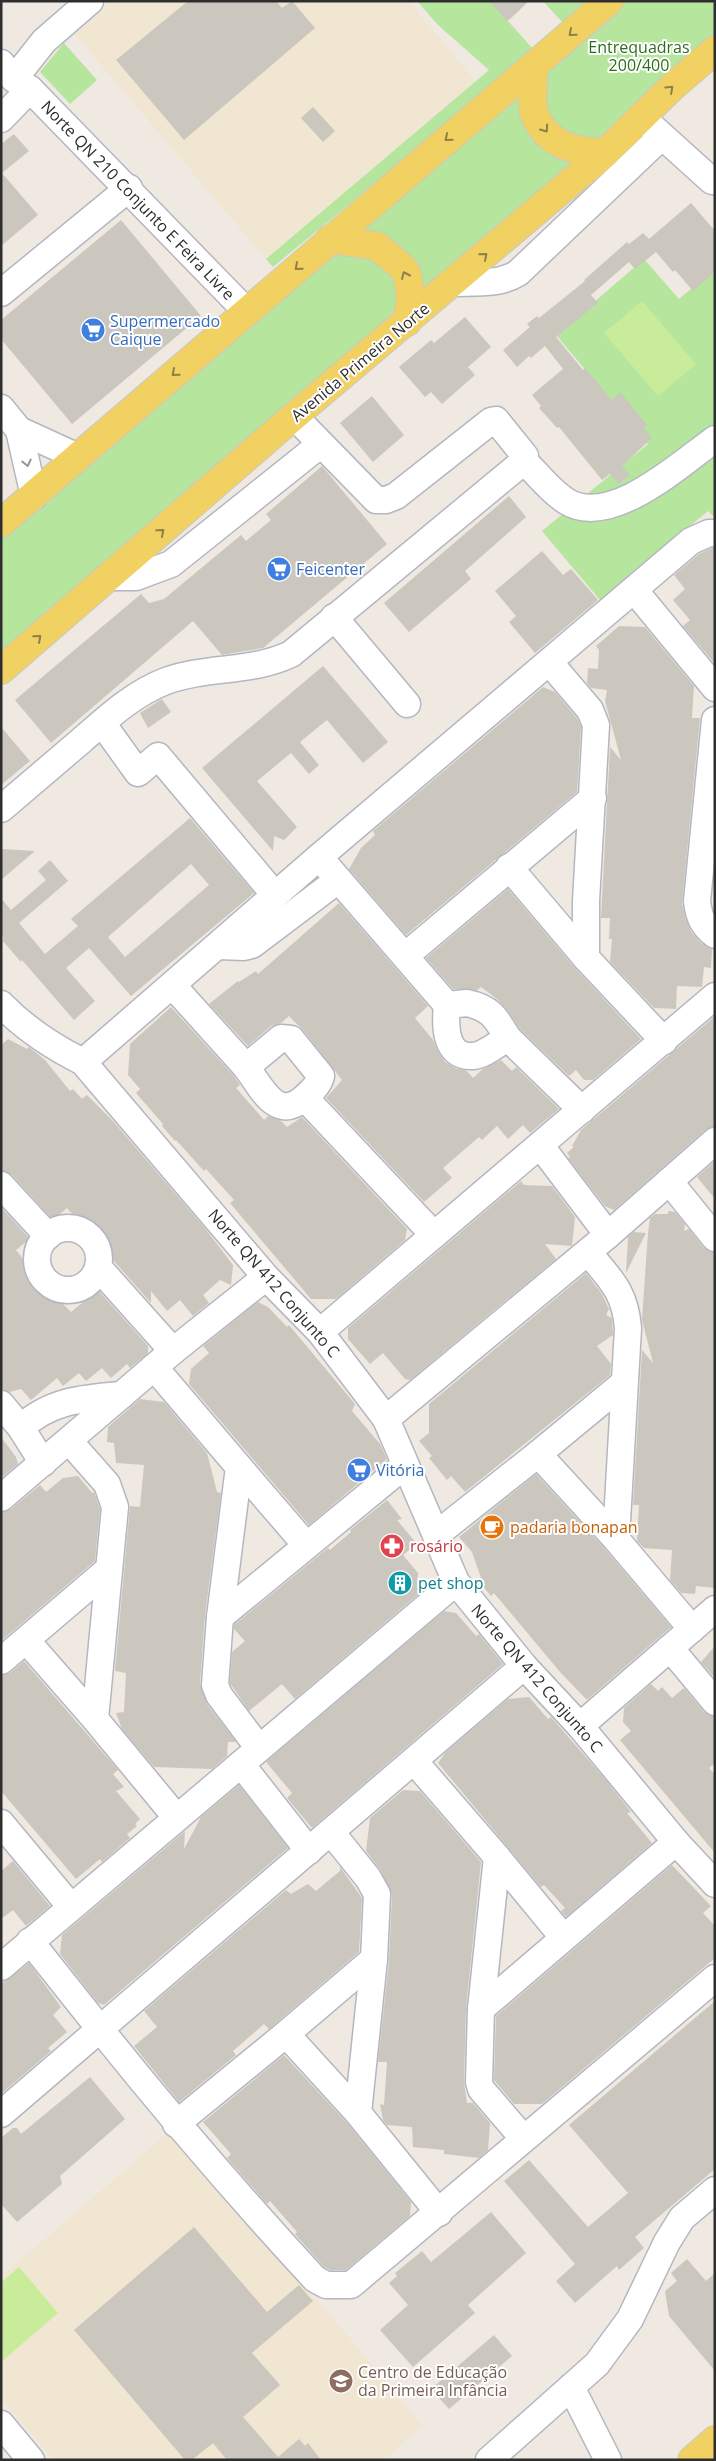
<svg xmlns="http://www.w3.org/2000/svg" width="716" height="2461" viewBox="0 0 716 2461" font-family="'Open Sans',sans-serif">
	<rect width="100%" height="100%" fill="#efe9e1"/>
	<g fill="#f0e6d1">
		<polygon points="112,1 409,1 475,81 266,259 75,34"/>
		<polygon points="169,2132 348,2336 422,2426 383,2460 54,2460 1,2399 1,2277"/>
	</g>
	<g fill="#b6e59e">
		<polygon points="417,1 490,1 533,49 501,79 273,267 266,259 489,70 438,25"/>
		<polygon points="543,1 591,1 564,24"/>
		<polygon points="620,1 715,1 715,59 1,674 1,536 299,283"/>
		<polygon points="64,43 97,80 70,104 40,72"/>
		<polygon points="644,259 679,299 711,272 715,277 715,518 708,511 600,600 542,531 648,444 556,335"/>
	</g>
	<g fill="#c9ec9a">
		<polygon points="642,301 696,364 658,396 604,333"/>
		<polygon points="19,2267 58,2313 1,2362 1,2283"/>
	</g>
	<g fill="#cbc7bf" fill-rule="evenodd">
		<polygon points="188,1 276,1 282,8 292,1 315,28 184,140 116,60"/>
		<polygon points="489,1 529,1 509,20 506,20"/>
		<polygon points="313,107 335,131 323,142 301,118"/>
		<polygon points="14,134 29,151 2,173 38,215 1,246 1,144"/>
		<polygon points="691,203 715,231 715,272 693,291 675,270 673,272 656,252 635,269 629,262 591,295 598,303 556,337 583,370 585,368 612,400 620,392 647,425 644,428 652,438 622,466 630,475 619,484 610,474 602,480 559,427 557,428 539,408 541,406 532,395 563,369 545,346 531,358 529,356 517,367 503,350 530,327 527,324 537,316 539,318 585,281 584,280 627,242 629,244 643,233 649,239"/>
		<polygon points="121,220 201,316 72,424 1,339 1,320"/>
		<polygon points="465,317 491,347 468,367 475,375 442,404 431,392 425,397 399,367 431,340 434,343"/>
		<polygon points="372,396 404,435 373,462 340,423"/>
		<polygon points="322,466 387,544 263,648 222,655 193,621 51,743 15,700 141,594 149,603 164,599 241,535 246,541 271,520 266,514"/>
		<polygon points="509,496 526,517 465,571 471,579 409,632 384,603"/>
		<polygon points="712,548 715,548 715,664 683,626 690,620 673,600 685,589 674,575 699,554"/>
		<polygon points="542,551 563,575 571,569 598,600 535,653 509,622 516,616 495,591"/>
		<polygon points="619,626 645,627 694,686 692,718 700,718 682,903 686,920 691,932 701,943 712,950 711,968 704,967 702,987 677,986 676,1009 654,1008 610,962 612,939 609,939 610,918 601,918 610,747 621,760 605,701 607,690 591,688 587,683 588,668 598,669 599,650 596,646"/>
		<polygon points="323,666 388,742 363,763 327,720 300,742 319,765 309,774 291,753 257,781 297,827 284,840 274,836 273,851 202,768"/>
		<polygon points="543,687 555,692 577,718 581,727 577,792 406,935 349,869 361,848 375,835 373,831"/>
		<polygon points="162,699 171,712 148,728 140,713"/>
		<polygon points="1,727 30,761 1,785"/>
		<path d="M190,818L254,893L131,996L89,948L66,968L95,1001L74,1020L22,960L21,962L2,940L4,938L1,935V898L11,910L46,880L38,871L50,860L68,881L19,923L45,954L78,926L71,919ZM191,864L209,885L125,957L108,937Z"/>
		<polygon points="1,849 35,851 1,880"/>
		<polygon points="508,889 575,968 641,1039 593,1080 584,1080 576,1070 569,1076 520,1029 508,1011 497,999 481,987 477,990 453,989 426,958"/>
		<polygon points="339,903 428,1006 415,1018 433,1040 438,1052 445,1062 457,1069 466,1070 473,1078 483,1069 501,1060 512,1071 516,1067 559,1109 530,1133 523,1125 508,1139 497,1126 482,1140 479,1137 443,1168 452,1178 424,1202 326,1098 342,1080 303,1030 289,1016 281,1023 271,1026 248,1046 209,1004 238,981 239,982 256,971 258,974"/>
		<polygon points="171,1007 234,1076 240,1085 236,1088 264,1120 268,1116 281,1121 287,1127 302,1117 407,1229 405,1240 336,1299 311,1299 230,1203 234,1200 206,1169 204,1171 176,1140 175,1141 162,1126 163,1124 136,1093 140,1089 128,1075 130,1044"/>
		<polygon points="715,1016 715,1126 705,1130 614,1210 605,1206 568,1158 570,1157 567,1153 574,1147 572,1146 581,1130"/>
		<polygon points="8,1039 27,1049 29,1047 45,1060 70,1091 73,1089 82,1099 87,1095 112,1120 204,1227 233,1265 231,1285 220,1280 203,1295 209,1303 193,1316 180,1300 167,1311 151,1291 151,1303 67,1208 53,1220 12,1175 1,1170 1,1045"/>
		<polygon points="715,1161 715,1199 697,1177"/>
		<polygon points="521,1181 524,1185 552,1186 575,1217 572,1246 545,1244 556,1259 410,1380 405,1379 383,1353 370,1364 348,1339 348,1328"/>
		<polygon points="1,1207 30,1239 16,1250 54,1299 57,1298 71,1312 98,1290 148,1346 148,1353 130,1368 127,1364 111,1378 102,1368 86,1381 79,1373 63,1386 57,1378 31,1400 21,1389 9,1392 1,1389"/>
		<polygon points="668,1211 675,1212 685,1224 684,1231 689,1229 704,1248 715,1253 715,1588 696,1586 695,1594 681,1593 670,1580 672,1550 644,1548 637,1541 639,1505 633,1505 642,1350 653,1363 642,1320 648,1233 650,1218 655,1214 668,1214"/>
		<polygon points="634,1232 646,1233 626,1273 628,1237"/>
		<polygon points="586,1273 602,1294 609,1309 606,1315 612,1318 613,1335 597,1346 611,1364 610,1375 465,1492 451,1476 447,1480 429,1458 432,1456 419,1441 429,1433 429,1404"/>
		<polygon points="258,1302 268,1307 287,1327 289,1325 355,1404 352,1411 380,1444 387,1459 309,1525 189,1384 191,1369 209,1353 203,1346"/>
		<polygon points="140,1399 164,1402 207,1453 217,1492 221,1493 205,1615 200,1684 207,1704 236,1742 228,1742 227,1756 212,1769 154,1767 122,1729 116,1713 124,1712 126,1673 115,1671 130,1506 140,1507 144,1465 116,1463 114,1443 107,1442 108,1427"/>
		<polygon points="1,1437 16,1457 18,1464 1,1478"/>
		<polygon points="536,1474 605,1549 671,1627 588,1699 586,1699 560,1672 494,1593 491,1596 478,1580 481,1578 472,1552 459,1537"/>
		<polygon points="78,1476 92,1493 94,1492 100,1509 95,1561 1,1641 1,1513 11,1509 40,1485 46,1492 63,1478"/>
		<polygon points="387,1500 402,1519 397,1520 417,1544 403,1555 418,1573 417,1587 421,1592 295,1699 282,1684 249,1711 230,1683 232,1652 245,1641 234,1629 234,1625 328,1548 330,1550 351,1532 350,1530"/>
		<polygon points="444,1611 456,1613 476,1636 479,1634 503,1664 312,1828 287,1798 292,1793 266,1762"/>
		<polygon points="715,1646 715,1678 701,1662"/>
		<polygon points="24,1661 118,1770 113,1774 124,1787 116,1791 140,1819 135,1824 137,1826 127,1834 130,1838 102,1862 100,1859 76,1879 1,1791 1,1676 10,1673"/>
		<polygon points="651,1684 658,1691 662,1687 672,1698 684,1688 704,1712 715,1717 715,1763 709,1768 715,1775 715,1853 620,1740 631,1731 623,1722 624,1708"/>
		<polygon points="529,1697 548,1719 551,1717 605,1779 631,1812 627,1813 652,1843 566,1917 561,1911 565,1908 544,1885 541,1887 438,1763 446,1752 508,1699"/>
		<polygon points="239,1785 288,1848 104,2005 98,2003 60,1954 62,1935 185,1831 184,1849 201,1817"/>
		<polygon points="403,1790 420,1791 481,1862 466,2008 464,2082 467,2103 473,2103 490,2123 488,2150 479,2158 444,2154 444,2150 413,2147 412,2127 387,2125 383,2120 380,2104 384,2105 387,2062 378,2062 389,1961 392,1895 381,1871 366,1851 370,1818"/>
		<polygon points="13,1861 50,1906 26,1926 13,1910 1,1919 1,1871"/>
		<polygon points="672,1865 711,1906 703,1913 715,1926 715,1958 542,2104 514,2104 494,2080 496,2016"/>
		<polygon points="340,1867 362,1898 359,1952 269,2029 264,2024 233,2051 236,2055 179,2102 134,2046 157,2027 144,2011 286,1890 291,1894 308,1884 316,1891 340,1871"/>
		<polygon points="29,1963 61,2007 53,2015 67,2032 48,2048 51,2051 1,2094 1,1984"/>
		<polygon points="715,2001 715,2169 635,2237 644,2248 619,2270 617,2266 575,2303 556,2281 575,2264 504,2181 529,2160 588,2227 628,2193 569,2125"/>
		<polygon points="284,2055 347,2123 411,2202 410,2216 346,2270 330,2270 324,2267 295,2234 297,2232 270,2201 267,2204 227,2158 231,2154 203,2122"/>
		<polygon points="90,2077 125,2119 60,2176 62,2184 17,2222 1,2204 1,2138 13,2128 17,2128 21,2134"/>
		<polygon points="491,2212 526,2253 468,2305 475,2313 413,2367 380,2330 408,2305 389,2283 397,2276 395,2273 422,2251 431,2262"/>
		<polygon points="194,2227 267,2312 299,2285 313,2301 252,2353 280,2385 243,2417 278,2457 299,2439 305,2446 308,2443 321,2460 227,2460 213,2443 192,2460 185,2460 74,2330"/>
		<polygon points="687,2259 706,2281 715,2273 715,2371 669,2316 665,2291 677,2281 671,2273"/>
		<polygon points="494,2335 512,2356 449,2409 431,2389"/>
	</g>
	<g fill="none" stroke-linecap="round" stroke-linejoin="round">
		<defs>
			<g id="minor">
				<polyline points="1,63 14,79 30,89 1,119"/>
				<polyline points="14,79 44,41 90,1"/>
				<polyline points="30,89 247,312"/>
				<polyline points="650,125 712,181 715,179"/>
				<path d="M453,283C475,282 499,285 518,273L661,137"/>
				<polyline points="1,293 129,188"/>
				<polyline points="1,408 19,430 78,457"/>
				<polyline points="19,430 34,496"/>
				<path d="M524,461C537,473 550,491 566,501C610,529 680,464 715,439"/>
				<polyline points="110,577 136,577 171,564 321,444"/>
				<polyline points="635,591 715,688"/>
				<polyline points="334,617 407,704"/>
				<polyline points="550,663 590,710 596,725 586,901 586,958 664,1041"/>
				<path d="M715,720L697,901C699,917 702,925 715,935"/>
				<polyline points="102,723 138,773 158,756 275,895"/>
				<path d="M1,809C28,786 55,763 82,740C107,718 134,693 166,681C207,666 251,673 291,654L524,461L525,456L496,420L491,421L396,496L386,500H376L294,416"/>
				<polyline points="319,857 447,1005"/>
				<polyline points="509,867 586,958"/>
				<polyline points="218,946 244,947 252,945 338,880"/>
				<polyline points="405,956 593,798"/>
				<polyline points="173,986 246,1067"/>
				<path d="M467,1003C491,1008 496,1018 508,1038C498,1043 485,1055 473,1056C444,1058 445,1024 447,1005Z"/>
				<path d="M1,1004C25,1029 53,1047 83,1062L266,1277L320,1332L386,1419L456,1582L524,1666L580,1726L676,1842L715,1884"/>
				<path d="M281,1038L291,1039L321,1076C319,1085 311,1092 304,1098C276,1122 262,1088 246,1067Z"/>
				<polyline points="508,1038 582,1110"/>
				<polyline points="83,1062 319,857 691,541 709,533 715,533"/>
				<polyline points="305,1098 434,1235"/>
				<polyline points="540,1145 608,1235"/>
				<polyline points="669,1181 715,1238"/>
				<polyline points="1,1185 48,1236"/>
				<circle cx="68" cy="1259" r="31"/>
				<path d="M588,1252C610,1279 625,1291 628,1328L616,1539L692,1629"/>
				<polyline points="98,1267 173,1351"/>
				<polyline points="320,1332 715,996"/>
				<polyline points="154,1367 239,1467 220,1617 215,1685 219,1695 258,1747"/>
				<polyline points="1,1404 21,1428 43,1463"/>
				<polyline points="386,1419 608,1235 715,1141"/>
				<path d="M21,1428C50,1400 85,1398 122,1395"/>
				<polyline points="69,1441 107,1484 115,1507 95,1719 176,1817"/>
				<polyline points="538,1454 624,1383"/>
				<polyline points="239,1467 306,1545"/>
				<polyline points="1,1498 173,1351 266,1277"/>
				<polyline points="437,1534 538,1454 616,1539"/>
				<polyline points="220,1617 405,1465"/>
				<polyline points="26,1640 95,1719"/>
				<polyline points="670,1648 715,1702"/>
				<polyline points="1,1661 109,1569"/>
				<polyline points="580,1726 715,1609"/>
				<polyline points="414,1761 497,1857 481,2009 479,2082 481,2089 523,2138"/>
				<polyline points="241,1764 309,1851"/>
				<polyline points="1,1823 71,1907"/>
				<polyline points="497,1857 563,1937"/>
				<polyline points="30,1941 100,2029 524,1666"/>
				<polyline points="1,1967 456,1582"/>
				<polyline points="481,2009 676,1842"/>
				<polyline points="286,2034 374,1959 377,1894 368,1878 331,1832"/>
				<polyline points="358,2113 374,1959"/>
				<path d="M1,2114L100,2029C169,2115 240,2198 315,2279L326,2285H351L715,1978"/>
				<polyline points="176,2124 286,2034 358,2113 439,2213"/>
				<polyline points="571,2387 608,2460"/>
				<polyline points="1,2424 31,2460"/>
				<polyline points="489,2460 597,2364 630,2319 667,2242 682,2218 715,2190"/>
			</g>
			<g id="major">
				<path d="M533,66C534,78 531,103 534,113C546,145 575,152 605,153"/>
				<polyline points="330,239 377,246 401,266 407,274 411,298 407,322"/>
				<polyline points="1,523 609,1"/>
				<polyline points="1,670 294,416 605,153 671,88 715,50"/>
				<polyline points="692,2460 715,2440"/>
			</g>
		</defs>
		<use href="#minor" stroke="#b4b7c1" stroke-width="29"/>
		<use href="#major" stroke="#c9c9c9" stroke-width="30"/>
		<use href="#minor" stroke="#fff" stroke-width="26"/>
		<use href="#major" stroke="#f2d163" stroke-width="28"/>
	</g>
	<defs><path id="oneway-chevron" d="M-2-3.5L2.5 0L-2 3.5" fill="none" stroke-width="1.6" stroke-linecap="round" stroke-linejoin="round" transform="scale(1.25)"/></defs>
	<g stroke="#908048">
		<use href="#oneway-chevron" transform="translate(572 33) rotate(140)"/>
		<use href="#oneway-chevron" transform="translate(670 89) rotate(-43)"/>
		<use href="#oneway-chevron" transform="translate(545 129) rotate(55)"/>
		<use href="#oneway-chevron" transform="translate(448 138) rotate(140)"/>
		<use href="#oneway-chevron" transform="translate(484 256) rotate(-41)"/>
		<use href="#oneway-chevron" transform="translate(298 267) rotate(139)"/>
		<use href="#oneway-chevron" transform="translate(405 275) rotate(-114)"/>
		<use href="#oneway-chevron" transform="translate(175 373) rotate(139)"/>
		<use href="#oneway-chevron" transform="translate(161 532) rotate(-41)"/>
		<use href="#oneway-chevron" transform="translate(38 638) rotate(-41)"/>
	</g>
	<use stroke="#969696" href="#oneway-chevron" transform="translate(27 463) rotate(77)"/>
	<defs>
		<symbol id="supermarket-disc" viewBox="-11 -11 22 22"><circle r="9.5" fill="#3f7fe0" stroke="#fff"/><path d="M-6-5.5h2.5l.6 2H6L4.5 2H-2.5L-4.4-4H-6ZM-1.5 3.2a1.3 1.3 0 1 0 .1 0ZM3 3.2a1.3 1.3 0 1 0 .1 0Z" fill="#fff"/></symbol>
		<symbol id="cafe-disc" viewBox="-11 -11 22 22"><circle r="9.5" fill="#e8710a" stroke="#fff"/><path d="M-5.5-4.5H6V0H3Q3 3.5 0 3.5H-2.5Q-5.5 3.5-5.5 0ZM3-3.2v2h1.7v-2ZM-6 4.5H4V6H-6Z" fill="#fff"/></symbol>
		<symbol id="pharmacy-disc" viewBox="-11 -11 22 22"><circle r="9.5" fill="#e0444e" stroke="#fff"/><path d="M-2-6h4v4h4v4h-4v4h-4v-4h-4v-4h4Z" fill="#fff"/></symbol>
		<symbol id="building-disc" viewBox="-11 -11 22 22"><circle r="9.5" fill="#0f9aa8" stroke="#fff"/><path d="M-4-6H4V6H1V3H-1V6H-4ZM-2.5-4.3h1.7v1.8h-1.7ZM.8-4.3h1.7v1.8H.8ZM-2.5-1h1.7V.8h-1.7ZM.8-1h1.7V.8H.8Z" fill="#fff"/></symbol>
		<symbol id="school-disc" viewBox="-11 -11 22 22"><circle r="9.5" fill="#8d6e63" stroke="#fff"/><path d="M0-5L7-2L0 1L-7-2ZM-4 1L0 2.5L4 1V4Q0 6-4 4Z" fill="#fff"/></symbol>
	</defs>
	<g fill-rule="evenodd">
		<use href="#supermarket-disc" x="79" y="316" width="28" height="28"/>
		<use href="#supermarket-disc" x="265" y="555" width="28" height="28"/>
		<use href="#supermarket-disc" x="345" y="1456" width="28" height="28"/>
		<use href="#cafe-disc" x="478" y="1513" width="28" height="28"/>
		<use href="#pharmacy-disc" x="378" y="1532" width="28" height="28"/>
		<use href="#building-disc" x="386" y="1569" width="28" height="28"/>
		<use href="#school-disc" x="327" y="2367" width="28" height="28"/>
	</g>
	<g text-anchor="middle" stroke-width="4" stroke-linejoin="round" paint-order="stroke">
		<g font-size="16" fill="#2c6e1b" stroke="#fff">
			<text x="639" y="53">Entrequadras<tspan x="639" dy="18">200/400</tspan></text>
		</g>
		<g font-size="16" fill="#2e2e2e" stroke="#fff">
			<text transform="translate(138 200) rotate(46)" y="6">Norte QN 210 Conjunto E Feira Livre</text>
			<text transform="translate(360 362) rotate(-40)" y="6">Avenida Primeira Norte</text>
			<text transform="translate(274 1283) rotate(49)" y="6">Norte QN 412 Conjunto C</text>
			<text transform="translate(537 1678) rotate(49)" y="6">Norte QN 412 Conjunto C</text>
		</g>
		<g font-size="16" fill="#366cbe" stroke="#fff" text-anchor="start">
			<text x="110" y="327">Supermercado<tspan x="110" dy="18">Caique</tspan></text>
			<text x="296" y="575">Feicenter</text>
			<text x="376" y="1476">Vitória</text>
		</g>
		<g font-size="16" fill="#c56008" stroke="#fff" text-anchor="start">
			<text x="510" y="1533">padaria bonapan</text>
		</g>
		<g font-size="16" fill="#be3a42" stroke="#fff" text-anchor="start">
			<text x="410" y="1552">rosário</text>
		</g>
		<g font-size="16" fill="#0d838f" stroke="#fff" text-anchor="start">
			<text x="418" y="1589">pet shop</text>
		</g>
		<g font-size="16" fill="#785e54" stroke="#fff" text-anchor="start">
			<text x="358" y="2378">Centro de Educação<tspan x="358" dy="18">da Primeira Infância</tspan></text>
		</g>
	</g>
	<rect width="716" height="2461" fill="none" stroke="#2e2e2e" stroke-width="5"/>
</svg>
